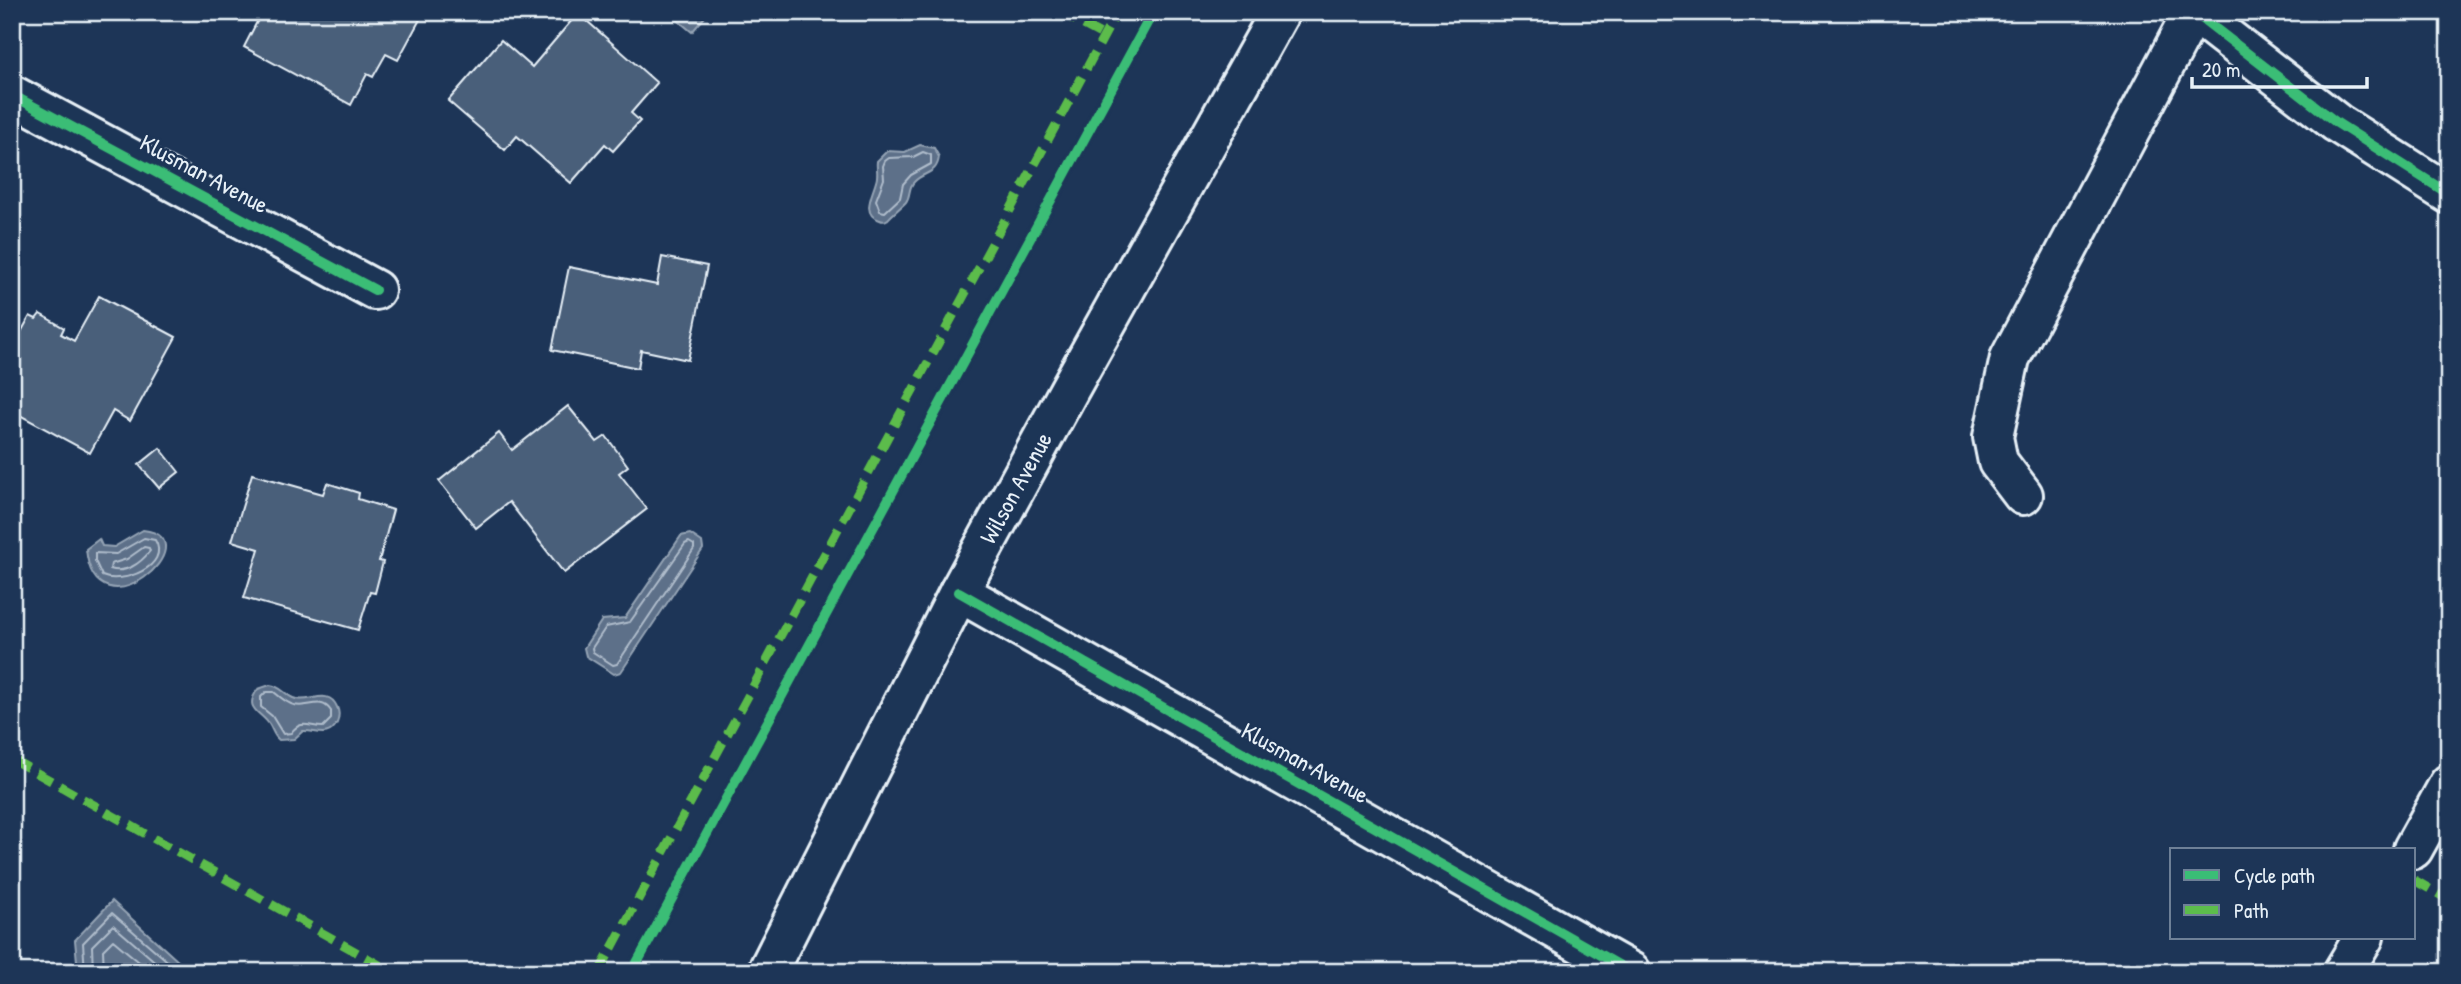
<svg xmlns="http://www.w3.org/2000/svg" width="2461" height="984" viewBox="0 0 2461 984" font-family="'Patrick Hand',sans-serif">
	<rect width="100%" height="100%" fill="#1d3557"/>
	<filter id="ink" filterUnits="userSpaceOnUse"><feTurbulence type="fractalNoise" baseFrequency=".0143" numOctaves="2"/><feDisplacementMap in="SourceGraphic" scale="14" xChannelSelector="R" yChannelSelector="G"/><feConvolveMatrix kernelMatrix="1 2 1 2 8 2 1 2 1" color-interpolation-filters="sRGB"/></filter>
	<g filter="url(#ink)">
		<g fill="#5d7089" stroke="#95a4b5" stroke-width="2">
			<polygon points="668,12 709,12 692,32"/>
			<path d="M920,145L934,148L939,157C937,175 924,171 914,182C908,188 911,195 906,202C901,207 895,212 890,217C888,220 884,222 880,220C858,214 876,189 877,177C878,171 876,167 877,161L887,151L905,152Z"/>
			<path d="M143,530C213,538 95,643 86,549L99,539L102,546L114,547Z"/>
			<polygon points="690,534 702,542 703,549 621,672 614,674 586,656 584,648 602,620 625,618 681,536"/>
			<path d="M270,685C281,686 284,694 293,698C308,705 328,686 337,707C340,713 339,718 337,723C328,740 316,730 303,731L294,739L279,740C273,735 273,730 269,724C260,711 243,709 258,689Z"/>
			<polygon points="112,901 190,972 78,972 75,940"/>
		</g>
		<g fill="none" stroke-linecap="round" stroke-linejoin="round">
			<g stroke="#b0bdcc" stroke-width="2">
				<polygon points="923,152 931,155 931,164 911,175 903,184 900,198 885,212 880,211 876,200 884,179 883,166 885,161 889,158 913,157"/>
				<path d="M144,538L155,540C171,566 122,585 102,576L95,561V553L116,554Z"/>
				<polygon points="689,542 694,545 694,549 617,664 613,665 593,652 592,648 606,627 630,622 685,544"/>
				<path d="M144,547L149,548L150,551C140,564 125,574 110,569L111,564L127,559Z"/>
				<path d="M266,692H274C280,697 286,703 294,705C309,709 321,696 331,711V719L323,727C309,727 301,719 291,733L283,734L272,716L261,707V697Z"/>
				<polyline points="85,972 83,943 112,913 180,972"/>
				<polyline points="93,972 92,946 113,925 167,972"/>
				<polyline points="104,972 103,950 113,940 151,972"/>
			</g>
		</g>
		<g fill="#495e7a" stroke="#e8f1f8" stroke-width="2">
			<polygon points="262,12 424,12 398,60 386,54 373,77 367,74 351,105 244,47"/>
			<polygon points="578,13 657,83 631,113 640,121 613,151 605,144 571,183 517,136 505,150 448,101 501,40 532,67"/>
			<polygon points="662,257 707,266 688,360 641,350 638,368 552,350 569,267 657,285"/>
			<polygon points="99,296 176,337 130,421 113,411 90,453 12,411 12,348 30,316 36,319 40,314 64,328 61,334 74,341"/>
			<polygon points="568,406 597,442 606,436 628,466 619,473 647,509 564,573 509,502 476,528 439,481 499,433 512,450"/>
			<polygon points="160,448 179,472 159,488 139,465"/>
			<polygon points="252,474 323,494 327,483 359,493 358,499 393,510 379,561 383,562 375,593 370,592 358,630 244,598 259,549 232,541"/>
		</g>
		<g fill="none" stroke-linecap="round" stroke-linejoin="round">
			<defs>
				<g id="minor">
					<polyline points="2194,12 2337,123 2449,194"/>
					<polyline points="12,95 375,290"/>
					<polyline points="2023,495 1998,462 1993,437 2010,358 2193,12"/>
					<polyline points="959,592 1631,972"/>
					<polyline points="2413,849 2449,784"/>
					<polyline points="2343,972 2364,937"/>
				</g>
				<polyline id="major" points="767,972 959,592 1069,390 1280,12"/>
			</defs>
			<use href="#minor" stroke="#e8f1f8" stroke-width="44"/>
			<use href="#major" stroke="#e8f1f8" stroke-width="44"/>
			<use href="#minor" stroke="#1d3557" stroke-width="38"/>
			<use href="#major" stroke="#1d3557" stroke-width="38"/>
			<g stroke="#5cbc4b" stroke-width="9" stroke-dasharray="18 9" stroke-linecap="butt">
				<polyline points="1060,12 1104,36"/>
				<polyline points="12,759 392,972"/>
				<polyline points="2414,880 2449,900"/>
				<polyline points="599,972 1117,12"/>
			</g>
			<defs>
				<g id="cycleway">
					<polyline points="2194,12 2337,123 2449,194"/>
					<polyline points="12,95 375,290"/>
					<polyline points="959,592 1631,972"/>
					<polyline points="632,972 1153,12"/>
				</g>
			</defs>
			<use href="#cycleway" stroke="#1d3557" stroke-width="15"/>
			<use href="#cycleway" stroke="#3abd76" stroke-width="10"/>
		</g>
	</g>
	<g text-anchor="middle" stroke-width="5" stroke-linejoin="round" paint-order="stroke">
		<g font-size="24" fill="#e8f1f8" stroke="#1d3557">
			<text transform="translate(204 174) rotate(28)" y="8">Klusman Avenue</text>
			<text transform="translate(1016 488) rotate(-61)" y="8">Wilson Avenue</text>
			<text transform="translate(1305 763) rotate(29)" y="8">Klusman Avenue</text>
		</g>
	</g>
	<rect width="2461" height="984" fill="none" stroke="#1d3557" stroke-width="42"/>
	<rect x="21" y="21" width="2419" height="942" fill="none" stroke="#e8f1f8" stroke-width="2.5" filter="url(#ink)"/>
	<rect x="2170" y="848" width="245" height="91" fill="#1d3557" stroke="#6e8097" stroke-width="2"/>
	<rect x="2184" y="870" width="35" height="10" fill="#3abd76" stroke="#6e8097" stroke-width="2"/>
	<text x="2234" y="883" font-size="21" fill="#e8f1f8">Cycle path</text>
	<rect x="2184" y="905" width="35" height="10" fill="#5cbc4b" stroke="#6e8097" stroke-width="2"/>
	<text x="2234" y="918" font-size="21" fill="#e8f1f8">Path</text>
	<path d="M2192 77v10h175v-10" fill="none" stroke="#e8f1f8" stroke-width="3.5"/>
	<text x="2202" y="77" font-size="21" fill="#e8f1f8" stroke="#1d3557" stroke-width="5" paint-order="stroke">20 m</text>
</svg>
